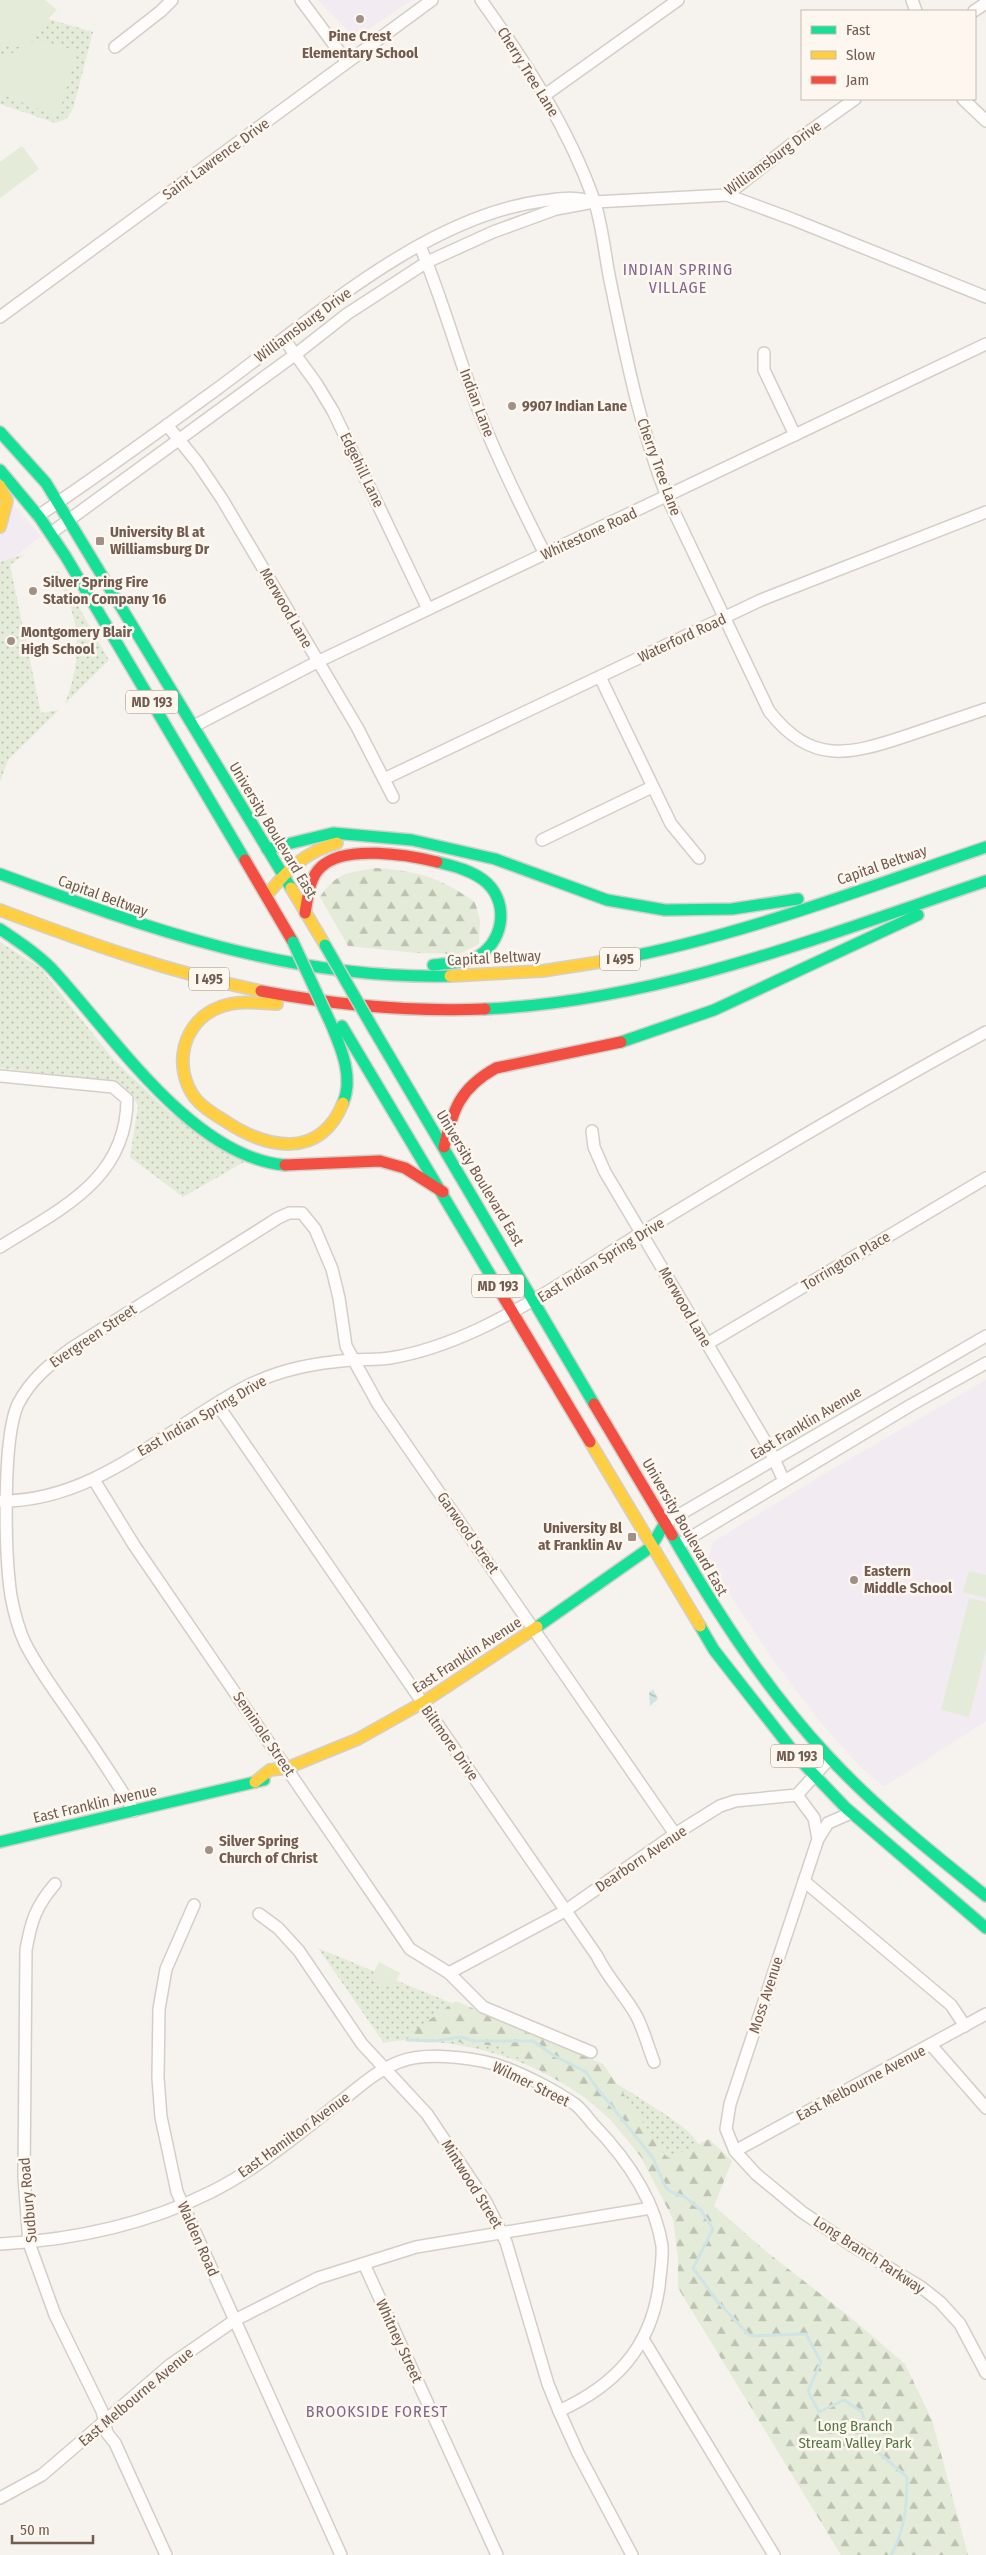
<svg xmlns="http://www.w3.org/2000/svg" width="986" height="2555" viewBox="0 0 986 2555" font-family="'Fira Sans Condensed',sans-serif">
	<defs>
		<pattern id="grass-dots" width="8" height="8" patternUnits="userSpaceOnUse" patternTransform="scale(1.25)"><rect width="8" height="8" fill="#e4ecd9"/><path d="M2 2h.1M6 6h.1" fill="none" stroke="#bdc2b2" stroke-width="1.8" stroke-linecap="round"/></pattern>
		<pattern id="forest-firs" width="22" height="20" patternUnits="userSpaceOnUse" patternTransform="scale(1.25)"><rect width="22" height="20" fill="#e4ecd9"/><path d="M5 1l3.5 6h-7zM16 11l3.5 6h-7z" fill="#bdc2b2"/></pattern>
		<pattern id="water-waves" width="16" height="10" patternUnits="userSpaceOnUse" patternTransform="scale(1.25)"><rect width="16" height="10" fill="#d0e4e5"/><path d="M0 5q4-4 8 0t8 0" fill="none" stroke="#adbcbc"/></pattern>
	</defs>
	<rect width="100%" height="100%" fill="#f6f2ed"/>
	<g fill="#f3ebf2">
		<polygon points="318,0 412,0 355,38"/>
		<polygon points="0,490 41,536 8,562 0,755"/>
		<polygon points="986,1380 986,1721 884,1787 859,1766 814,1714 773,1660 735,1603 709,1557 713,1542 824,1474"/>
	</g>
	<g fill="url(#grass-dots)">
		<polygon points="0,0 18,10 93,32 73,109 66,119 55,123 0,104"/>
		<polygon points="25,554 10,565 41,713 59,710 8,760 0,782 0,562"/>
		<path d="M58,571L109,660L65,704C83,657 82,617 54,574Z"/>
		<polygon points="0,942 40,968 114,1060 170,1113 244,1162 183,1197 130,1157 138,1106 130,1092 115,1082 0,1068"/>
		<path d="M318,1948C429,1995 545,2036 646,2102C664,2114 690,2128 701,2148L663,2176C638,2150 615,2120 585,2098C546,2069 499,2051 452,2044C430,2041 405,2037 384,2043Z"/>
	</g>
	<g fill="url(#forest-firs)">
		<path d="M375,868C418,871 439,877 475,902L480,920L479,944L459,954L417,953L348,946L320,897C337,872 347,873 375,868Z"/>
		<polygon points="456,2001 603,2064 668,2159 709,2139 732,2161 714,2206 768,2253 850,2317 905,2364 932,2420 968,2555 841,2555 678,2288 678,2258 673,2219 641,2157 610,2119 581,2094 498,2046 405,2037"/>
	</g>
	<g fill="#e4ecd9">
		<polygon points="0,0 45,0 57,10 20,47 0,46"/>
		<polygon points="36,40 78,51 58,116 0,94 0,66 2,59"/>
		<polygon points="22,146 39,169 0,198 0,162"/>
		<polygon points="969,1571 986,1575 986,1598 963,1592"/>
		<polygon points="969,1598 986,1602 986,1650 969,1717 941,1710"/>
		<polygon points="379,1962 400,1973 392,1989 371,1978"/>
	</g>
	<polygon fill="url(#water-waves)" points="653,1689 658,1699 650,1706 649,1693"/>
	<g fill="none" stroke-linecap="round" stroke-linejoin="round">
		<path stroke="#d0e4e5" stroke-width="3" d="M407,2040L435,2041L461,2037L474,2041H533L553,2055L586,2072L597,2088L653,2158L665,2186L671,2192L685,2197L701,2210L713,2229L693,2268L717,2301L750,2336L806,2334L821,2362L808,2391L819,2412L844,2400L862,2412L871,2446L907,2477C907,2504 905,2531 891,2555"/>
		<defs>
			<g id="street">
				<polyline points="301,0 347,62"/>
				<path d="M481,0C526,63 568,127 594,200C603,227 605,258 611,285C626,357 640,428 667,497L769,711C811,765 849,755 906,736C933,727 959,718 986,709"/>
				<polyline points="912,0 916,11"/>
				<polyline points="974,11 986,3"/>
				<polyline points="115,47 161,11 172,0"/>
				<polyline points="545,95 678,0"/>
				<polyline points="963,99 986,121"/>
				<polyline points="727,195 792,219 986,297"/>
				<path d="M420,246C444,302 459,362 482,419C500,465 523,510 545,554"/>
				<polyline points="0,317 432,0"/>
				<polyline points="284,339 316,383 333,411 428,609"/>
				<polyline points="764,353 764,370 795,435"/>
				<polyline points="167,425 197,462 222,499 357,727 393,797"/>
				<path d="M38,516C99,475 158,432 217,389C311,320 424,217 542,201C559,199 573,196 590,201"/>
				<polyline points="51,533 296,354 347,314 427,262 493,232 556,209 594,202 727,195 793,143 855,99"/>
				<polyline points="600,677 671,824 699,858"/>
				<polyline points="194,726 317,662 986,344"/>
				<polyline points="384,779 761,600 986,512"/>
				<polyline points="542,840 652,787"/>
				<path d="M0,1076L113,1087L127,1099C127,1180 60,1209 0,1247"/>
				<polyline points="592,1131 594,1147 605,1172 768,1446 784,1481"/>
				<polyline points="707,1344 986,1178"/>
				<path d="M217,1404L597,1956C607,1977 624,1994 636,2015C644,2030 648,2047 654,2062"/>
				<polyline points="94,1480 134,1545 410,1949 449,1973 483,2007 591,2052"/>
				<path d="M2,1501C98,1501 168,1426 249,1385C282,1369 315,1363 351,1360C364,1359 377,1360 390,1358C421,1353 451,1342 479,1329C536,1302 588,1266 641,1233C754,1164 870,1095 986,1032"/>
				<polyline points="665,1523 986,1336"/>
				<polyline points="678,1545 911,1405 986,1363"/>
				<polyline points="797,1795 814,1818 818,1839 730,2104 726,2129 735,2151 756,2174 802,2212 851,2245 921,2287 940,2302 960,2324 986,2373"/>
				<path d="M134,1811C114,1777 92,1745 70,1713C54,1690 37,1667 25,1643C18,1628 14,1612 11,1596C5,1556 2,1439 18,1404C31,1379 50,1364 72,1348L278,1218L289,1213H302L315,1229L332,1269L339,1298L346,1346L378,1404L675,1834"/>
				<polyline points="818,1839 828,1823 851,1813"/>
				<polyline points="804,1881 951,2005 965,2026"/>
				<path d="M55,1884C36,1906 31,1921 26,1950L24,2177L29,2243L55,2315L102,2411L107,2433L115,2443L166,2555"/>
				<polyline points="194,1905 166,1969 159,2009 158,2078 161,2117 177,2192 341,2555"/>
				<polyline points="259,1914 278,1928 299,1951 362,2044 427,2114 486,2202 506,2242 548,2384 559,2411 578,2453 632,2555"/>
				<polyline points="449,1973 565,1911 675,1834 720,1806 735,1801 797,1795 830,1758"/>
				<polyline points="931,2045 986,2108"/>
				<polyline points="735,2151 986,2014"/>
				<path d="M0,2244C73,2240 145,2225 211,2192C257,2169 296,2136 336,2105C356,2090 375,2071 399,2062C424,2052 468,2057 494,2064C518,2071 555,2090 576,2105C582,2110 588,2118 593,2124C625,2157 655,2199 662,2246C663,2259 660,2274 659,2287C650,2349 614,2386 559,2411"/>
				<polyline points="364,2264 497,2555"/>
				<polyline points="643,2339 774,2555"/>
				<polyline points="0,2498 42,2475 170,2365 235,2320 318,2278 416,2247 651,2208"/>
			</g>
			<g id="fast">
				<polyline points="0,432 46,483 291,888"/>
				<polyline points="0,470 40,518 66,557 245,860"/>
				<polyline points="267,849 333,833 412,840 495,859 607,900 665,910 732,909 798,899"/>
				<path d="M0,874C147,928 290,980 450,976"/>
				<path d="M0,929C18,941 36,953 51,968C111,1032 191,1157 285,1165"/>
				<path d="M613,960C741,936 863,889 986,847"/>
				<path d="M433,965C447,963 462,964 475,958C503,944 510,905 487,883C474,871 454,866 437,862"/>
				<path d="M485,1009C659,1001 823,936 986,881"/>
				<path d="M331,1024C341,1048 354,1077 343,1103"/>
				<polyline points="342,1026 498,1288"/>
				<polyline points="374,1030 594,1404"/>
				<polyline points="621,1042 714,1010 918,915"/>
				<path d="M672,1535C717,1613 766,1689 827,1755C875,1807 931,1852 986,1896"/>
				<polyline points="700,1626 714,1650 800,1760 846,1808 986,1928"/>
				<polyline points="537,1627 651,1547 665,1523"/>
				<polyline points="0,1842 264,1780"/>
			</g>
			<g id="slow">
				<polyline points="0,486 7,501 0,527"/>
				<polyline points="291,888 325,945"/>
				<path d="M267,895C287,870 305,852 337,843"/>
				<path d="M0,910C85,942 171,973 261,991"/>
				<polyline points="450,976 542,971 613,960"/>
				<path d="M277,1004C259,1003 238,1000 220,1007C182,1021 172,1067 195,1098C203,1108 215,1115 225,1121C267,1149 320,1160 343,1103"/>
				<polyline points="590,1442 700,1626"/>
				<polyline points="255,1782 270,1770 287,1768 358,1739 422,1703 537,1627"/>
			</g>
			<g id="jam">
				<polyline points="245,860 293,942"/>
				<path d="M305,913C308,897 309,878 321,867C344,844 409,855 437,862"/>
				<path d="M261,991C335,1005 410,1012 485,1009"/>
				<path d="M444,1147C453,1109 460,1088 496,1068L621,1042"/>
				<polyline points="285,1165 380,1161 405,1168 443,1192"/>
				<polyline points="498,1288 590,1442"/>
				<polyline points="594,1404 672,1535"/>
			</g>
		</defs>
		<use href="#street" stroke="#d3cec8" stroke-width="14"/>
		<use href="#fast" stroke="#d5cfca" stroke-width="14"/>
		<use href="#slow" stroke="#d5cfca" stroke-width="14"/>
		<use href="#jam" stroke="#d5cfca" stroke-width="14"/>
		<use href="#street" stroke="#fefdfc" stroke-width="11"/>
		<use href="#fast" stroke="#16e098" stroke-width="11"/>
		<use href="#slow" stroke="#ffcf43" stroke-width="11"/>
		<use href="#jam" stroke="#f24e42" stroke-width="11"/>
		<defs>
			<g id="fast-bridge">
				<polyline points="293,942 331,1024"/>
				<polyline points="325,945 374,1030"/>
			</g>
		</defs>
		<use href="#fast-bridge" stroke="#d5cdc8" stroke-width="14" stroke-linecap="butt"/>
		<use href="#fast-bridge" stroke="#16e098" stroke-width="11"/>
	</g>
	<g fill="#a09086" stroke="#fdf7ef" stroke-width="2">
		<circle cx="360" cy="19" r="5"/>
		<circle cx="512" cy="406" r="5"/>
		<rect x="95" y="536" width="10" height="10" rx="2.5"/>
		<circle cx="33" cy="591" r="5"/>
		<circle cx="11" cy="641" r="5"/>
		<rect x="627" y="1532" width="10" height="10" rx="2.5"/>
		<circle cx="854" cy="1580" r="5"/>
		<circle cx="209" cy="1850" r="5"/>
	</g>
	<g text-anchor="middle" stroke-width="5" stroke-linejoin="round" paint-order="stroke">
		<g fill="#fdf7ef" stroke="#9c8a7f" stroke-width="1">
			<rect x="126" y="690.5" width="52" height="23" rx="4"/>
			<rect x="600" y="947.5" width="40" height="23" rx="4"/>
			<rect x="189" y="967.5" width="40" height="23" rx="4"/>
			<rect x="472" y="1274.5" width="52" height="23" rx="4"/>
			<rect x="771" y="1744.5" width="52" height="23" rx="4"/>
		</g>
		<g font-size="14" font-weight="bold" fill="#725b4f">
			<text x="152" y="707">MD 193</text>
			<text x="620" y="964">I 495</text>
			<text x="209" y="984">I 495</text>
			<text x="498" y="1291">MD 193</text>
			<text x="797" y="1761">MD 193</text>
		</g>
		<g font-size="15" font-weight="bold" fill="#725b4f" stroke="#fdf7ef" text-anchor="start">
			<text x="360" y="41" text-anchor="middle">Pine Crest<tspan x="360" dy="17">Elementary School</tspan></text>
			<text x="522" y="411">9907 Indian Lane</text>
			<text x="110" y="537">University Bl at<tspan x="110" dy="17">Williamsburg Dr</tspan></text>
			<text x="43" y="587">Silver Spring Fire<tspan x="43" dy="17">Station Company 16</tspan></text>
			<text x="21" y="637">Montgomery Blair<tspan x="21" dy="17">High School</tspan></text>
			<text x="622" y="1533" text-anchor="end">University Bl<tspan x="622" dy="17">at Franklin Av</tspan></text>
			<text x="864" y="1576">Eastern<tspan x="864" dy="17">Middle School</tspan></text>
			<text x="219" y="1846">Silver Spring<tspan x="219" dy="17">Church of Christ</tspan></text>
		</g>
		<g font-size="15" fill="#725b4f" stroke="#fdf7ef">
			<text transform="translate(528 72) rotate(58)" y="5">Cherry Tree Lane</text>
			<text transform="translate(773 158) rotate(-36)" y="5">Williamsburg Drive</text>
			<text transform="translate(216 159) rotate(-36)" y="5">Saint Lawrence Drive</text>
			<text transform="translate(303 325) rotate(-36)" y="5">Williamsburg Drive</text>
			<text transform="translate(477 403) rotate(69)" y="5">Indian Lane</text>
			<text transform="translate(659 467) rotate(70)" y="5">Cherry Tree Lane</text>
			<text transform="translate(362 470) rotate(64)" y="5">Edgehill Lane</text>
			<text transform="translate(589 534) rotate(-25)" y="5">Whitestone Road</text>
			<text transform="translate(286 608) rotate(60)" y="5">Merwood Lane</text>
			<text transform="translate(682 638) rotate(-25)" y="5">Waterford Road</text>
			<text transform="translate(273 830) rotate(59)" y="5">University Boulevard East</text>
			<text transform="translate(882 865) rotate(-19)" y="5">Capital Beltway</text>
			<text transform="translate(103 896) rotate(20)" y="5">Capital Beltway</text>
			<text transform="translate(494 958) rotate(-3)" y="5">Capital Beltway</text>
			<text transform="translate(480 1178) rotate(59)" y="5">University Boulevard East</text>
			<text transform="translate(601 1260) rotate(-32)" y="5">East Indian Spring Drive</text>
			<text transform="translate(846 1261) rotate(-31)" y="5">Torrington Place</text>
			<text transform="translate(685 1307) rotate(60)" y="5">Merwood Lane</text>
			<text transform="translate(93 1336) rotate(-34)" y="5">Evergreen Street</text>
			<text transform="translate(202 1416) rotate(-30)" y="5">East Indian Spring Drive</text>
			<text transform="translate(806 1423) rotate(-31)" y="5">East Franklin Avenue</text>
			<text transform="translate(685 1527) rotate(60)" y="5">University Boulevard East</text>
			<text transform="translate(468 1533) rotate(55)" y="5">Garwood Street</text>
			<text transform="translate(467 1655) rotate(-33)" y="5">East Franklin Avenue</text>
			<text transform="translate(264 1734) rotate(56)" y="5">Seminole Street</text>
			<text transform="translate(450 1743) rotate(55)" y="5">Biltmore Drive</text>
			<text transform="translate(95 1804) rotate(-13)" y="5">East Franklin Avenue</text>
			<text transform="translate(641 1859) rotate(-34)" y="5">Dearborn Avenue</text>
			<text transform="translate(766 1995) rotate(-72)" y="5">Moss Avenue</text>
			<text transform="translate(861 2083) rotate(-28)" y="5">East Melbourne Avenue</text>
			<text transform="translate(531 2084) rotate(26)" y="5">Wilmer Street</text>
			<text transform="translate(294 2135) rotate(-36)" y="5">East Hamilton Avenue</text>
			<text transform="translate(472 2184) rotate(58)" y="5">Mintwood Street</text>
			<text transform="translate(28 2200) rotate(-95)" y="5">Sudbury Road</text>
			<text transform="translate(198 2239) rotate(66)" y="5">Walden Road</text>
			<text transform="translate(869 2255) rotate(33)" y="5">Long Branch Parkway</text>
			<text transform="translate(399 2341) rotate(65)" y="5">Whitney Street</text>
			<text transform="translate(136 2397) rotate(-40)" y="5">East Melbourne Avenue</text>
		</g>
		<g font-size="15" fill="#567748" stroke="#fdf7ef">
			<text x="855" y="2431">Long Branch<tspan x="855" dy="17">Stream Valley Park</tspan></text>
		</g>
		<g font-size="16" letter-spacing="1" fill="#80678d" stroke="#fdf7ef">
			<text x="678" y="275">INDIAN SPRING<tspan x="678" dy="18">VILLAGE</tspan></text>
			<text x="377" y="2417">BROOKSIDE FOREST</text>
		</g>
	</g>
	<rect x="801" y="10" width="175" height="90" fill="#fdf7ef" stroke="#c5b9af"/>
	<rect x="811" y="26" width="25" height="8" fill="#16e098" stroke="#c5b9af"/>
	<text x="846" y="35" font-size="15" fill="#725b4f">Fast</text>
	<rect x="811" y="51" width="25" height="8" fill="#ffcf43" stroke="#c5b9af"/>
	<text x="846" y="60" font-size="15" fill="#725b4f">Slow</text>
	<rect x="811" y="76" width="25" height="8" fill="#f24e42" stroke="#c5b9af"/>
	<text x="846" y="85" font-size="15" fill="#725b4f">Jam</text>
	<path d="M12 2535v8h81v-8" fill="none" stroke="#725b4f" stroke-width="2.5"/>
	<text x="20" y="2535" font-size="15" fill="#725b4f" stroke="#fdf7ef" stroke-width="4" paint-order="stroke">50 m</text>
</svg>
